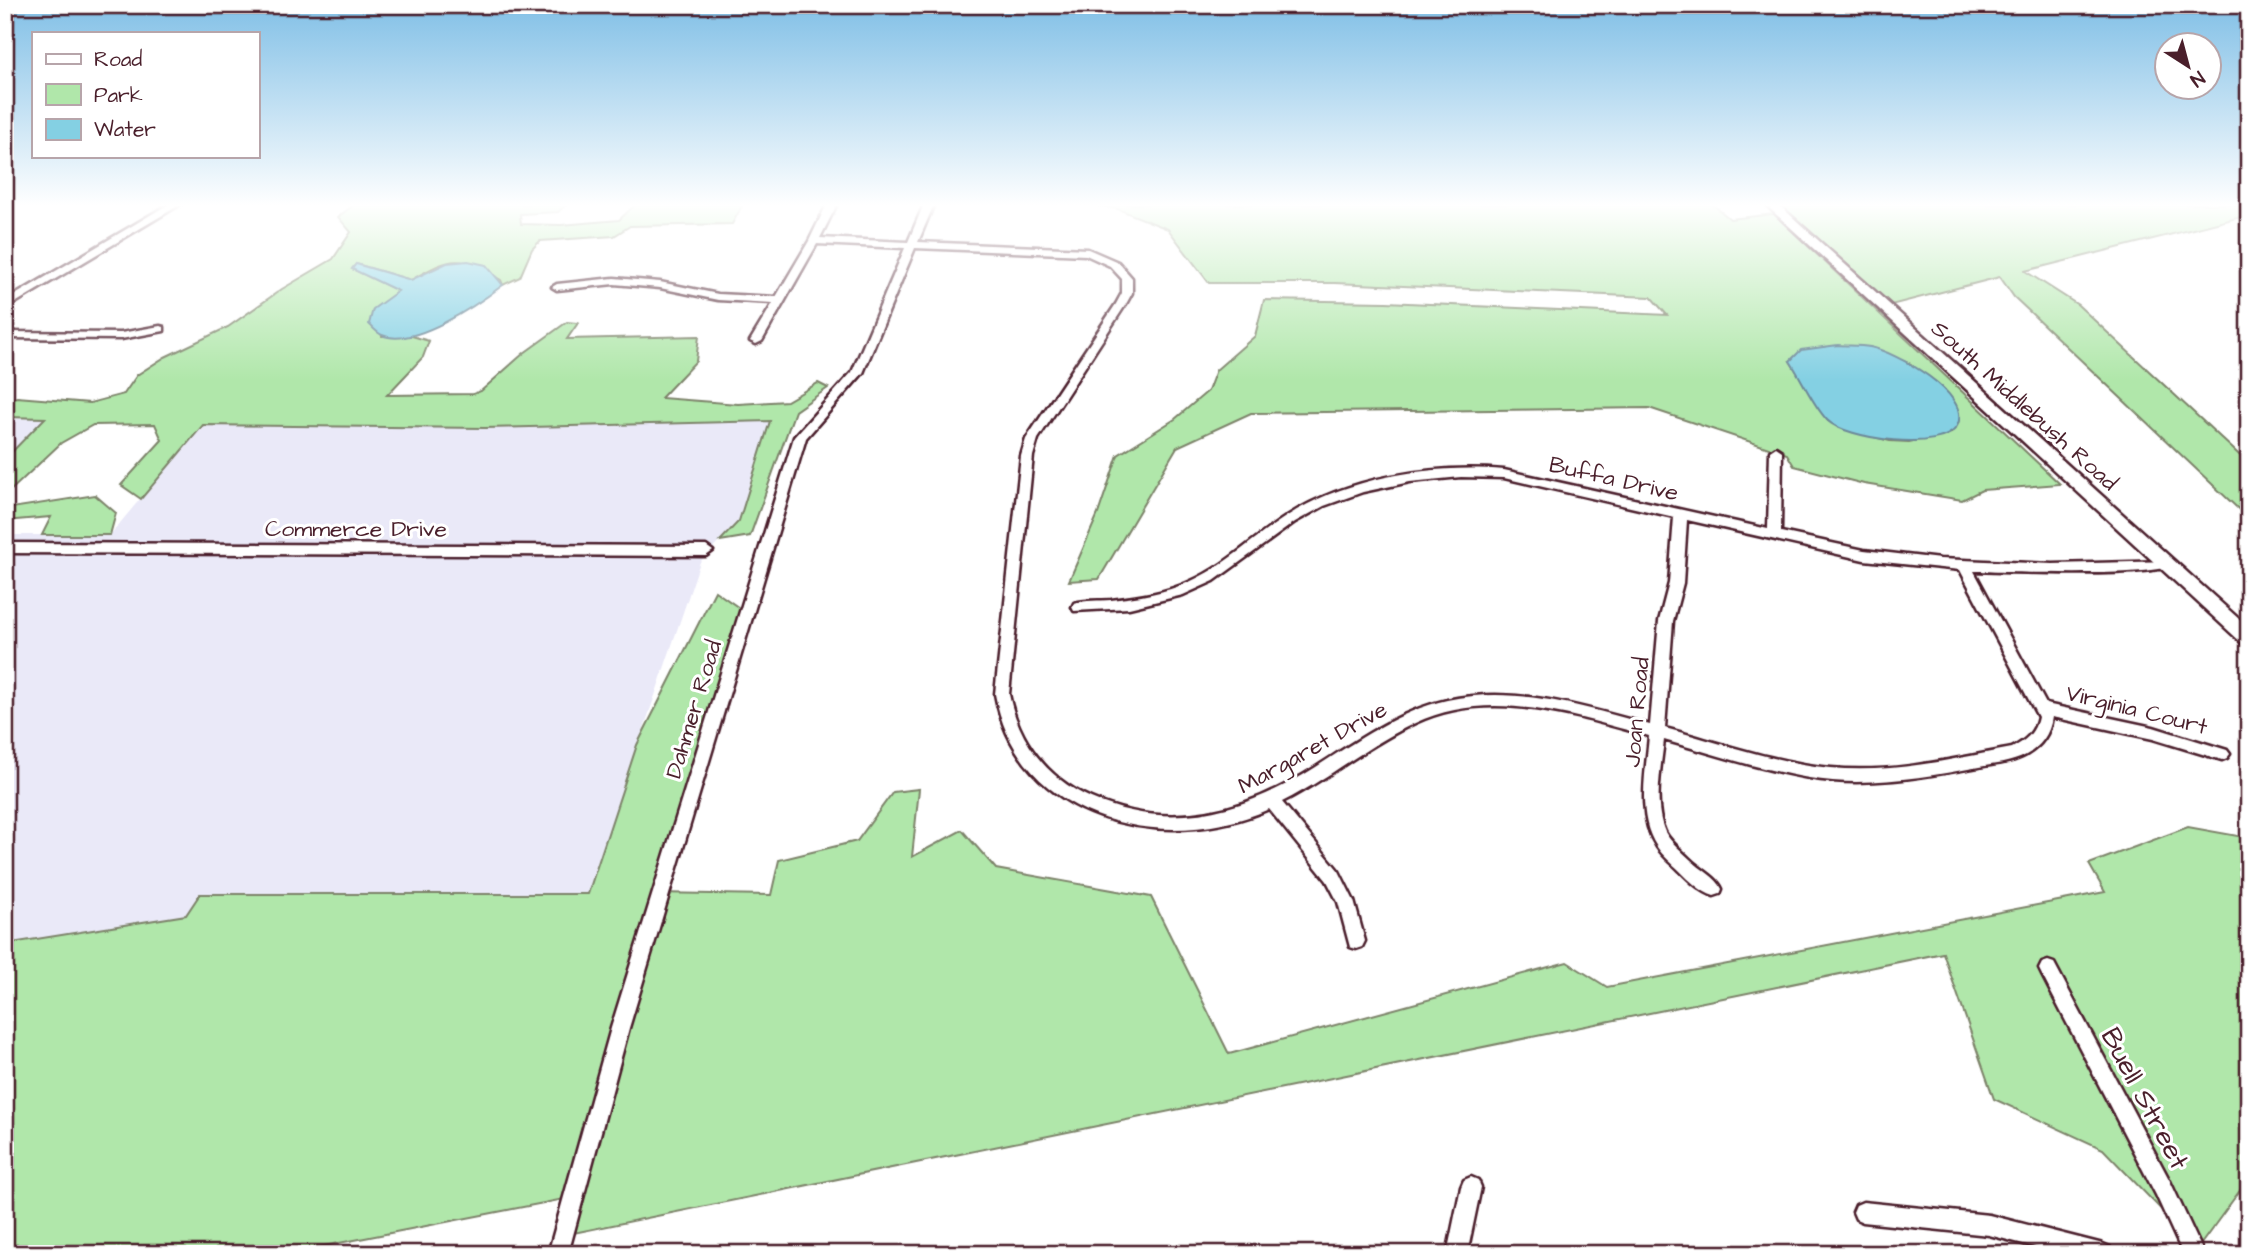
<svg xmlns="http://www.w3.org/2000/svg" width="2254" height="1259" viewBox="0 0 2254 1259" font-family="'Architects Daughter',sans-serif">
	<rect width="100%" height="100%" fill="#fff"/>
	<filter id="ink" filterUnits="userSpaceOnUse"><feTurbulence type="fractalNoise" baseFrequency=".0143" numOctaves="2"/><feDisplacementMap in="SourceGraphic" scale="14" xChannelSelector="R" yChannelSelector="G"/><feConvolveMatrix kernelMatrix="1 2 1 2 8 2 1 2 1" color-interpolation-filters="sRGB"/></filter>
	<g filter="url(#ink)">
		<g fill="#eae9f8">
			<polygon points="46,417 5,459 5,419"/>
			<polygon points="770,421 739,521 700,562 588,894 200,894 187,915 5,944 5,535 110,535 202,425 485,428"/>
		</g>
		<g fill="#b0e7aa" stroke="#7d836a" stroke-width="2" fill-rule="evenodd">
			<path d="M355,204H567L558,212L520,214L521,224L561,225L619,220L636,204H743L732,224L630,226L614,236L540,241L532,249L520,277L503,285L501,280C459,255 454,255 411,280L356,264L352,269L399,291L374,309L382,336H412L429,341L423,357L387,395L473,394L481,391L524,353L567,322L578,323L567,339L699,336L696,361L661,398L738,404L787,401L818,383L828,388L795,411L750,536L720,541L739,521L770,421L485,428L203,425L141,499L121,485L162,440L155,424L93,425L61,443L5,496V459L45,418L5,417V401L17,397L90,403L124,394L137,375L165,357L228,327L282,289L333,259L351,232L338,217Z"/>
			<path d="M1089,204H1712L1730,219L1774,214L2060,484L1982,490L1962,500L1864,484L1794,466L1787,454L1649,408L1251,413L1177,447L1099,579L1069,581L1098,514L1118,455L1175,419L1208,391L1216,370L1255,336L1264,300L1386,302L1667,315L1651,297L1335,283H1209L1168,229L1118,209ZM1869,347L1911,364L1951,433L1909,442L1890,441L1862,434L1828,421L1790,361Z"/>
			<polygon points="1780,204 2249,204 2249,215 2025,271 2078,305 2249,464 2249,519 2014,297 2000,277 1891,305"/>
			<polygon points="95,495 116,513 110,535 42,535 51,517 5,521 5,509"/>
			<polygon points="715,591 742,610 655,893 771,895 779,860 857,841 893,792 919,789 912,857 962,830 996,869 1151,897 1229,1054 1567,962 1607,987 2105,892 2089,864 2188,827 2249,838 2249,1178 2198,1248 2103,1149 1994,1099 1943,953 554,1237 564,1199 283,1254 5,1254 5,944 186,915 200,894 588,894 637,745"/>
		</g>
		<g fill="#84d0e3" stroke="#6d8999" stroke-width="2">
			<path d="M468,261L486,265L503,285C478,304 413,349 382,335C377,333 372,327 369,324L373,309L398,291L352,269L356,264L411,280L447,263Z"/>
			<path d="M1838,345C1848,346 1859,345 1870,347C1893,351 1974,394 1957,426C1943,453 1845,439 1827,420C1812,404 1802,379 1790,361L1801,350Z"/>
		</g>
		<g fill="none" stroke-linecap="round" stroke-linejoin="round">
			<defs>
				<g id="minor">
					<polygon points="169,204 181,204 5,309 5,301"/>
					<path d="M827,204H837L820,238L908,242L924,204H934L918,242L1088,249L1118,262L1132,278V293L1126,304L1038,439L1033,456L1009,694C1018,740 1047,779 1091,798C1171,833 1245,812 1316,767C1357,741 1398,711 1447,700C1517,685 1583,707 1650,725L1659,621L1669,583L1674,517L1504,478L1461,477L1410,482L1363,492L1324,506L1295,522L1214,581L1183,595L1129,608L1074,611L1072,607L1074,603C1086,600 1099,601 1111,600C1138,597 1165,593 1189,582C1226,566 1254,537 1287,516C1348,477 1432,464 1504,470L1768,529L1770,451L1776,447L1782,451L1781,532L1864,550L1940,559L2053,564L2172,561L2174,564C2161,578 2001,572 1974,571L2046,704L2153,727L2227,750L2230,754L2227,758L2222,760L2153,739L2052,717C2050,734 2040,747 2026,755C2012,763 1994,764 1979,767C1924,777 1865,788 1809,778C1762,770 1710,753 1664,740C1661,768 1653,805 1665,832C1671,843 1682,851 1691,860C1700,869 1717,877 1722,889L1720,894L1714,896C1701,892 1689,880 1680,871C1672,863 1663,856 1657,847C1636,816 1646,772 1649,736C1574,716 1490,687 1415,723C1368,745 1328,779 1282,802L1339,871L1354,901L1365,941L1362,947L1356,949L1350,947L1338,902L1327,881L1269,809C1163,856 1018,821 995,694L1021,456L1026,439L1116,304L1122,293V279L1110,266L1086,255L915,248L863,373L806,438L629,1028L568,1254H548L611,1028L794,437L852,372L905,248L817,244L762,341L756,344L750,341L773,303L718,300L660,288L614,284L557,290L552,287L557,284L614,278L660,282L718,294L776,297L809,241ZM1687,520L1864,560L1960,570L2038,717C2035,733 2025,741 2012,748C1953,759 1892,774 1831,768C1778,763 1717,742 1665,728L1673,621L1683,583Z"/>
					<polygon points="160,326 164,327 164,331 121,339 5,338 5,332 121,333"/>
					<polygon points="5,543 706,546 713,551 706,556 5,553"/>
					<polygon points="2048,961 2054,963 2170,1181 2204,1254 2183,1254 2156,1195 2042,975 2039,969 2042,963"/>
					<polygon points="1471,1177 1478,1180 1481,1187 1467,1254 1447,1254 1461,1187 1464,1180"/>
					<polygon points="1863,1202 1989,1215 2103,1244 2110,1247 2113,1254 2062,1254 1989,1235 1863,1222 1856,1219 1853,1212 1856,1205"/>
				</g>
				<polygon id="tertiary" points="1765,204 1778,204 2249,628 2249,646 2243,644"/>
			</defs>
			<use href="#minor" stroke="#4a1f2b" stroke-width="5"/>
			<use href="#tertiary" stroke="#4a1f2b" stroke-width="5"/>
			<use href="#minor" fill="#fff" fill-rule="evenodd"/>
			<use href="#tertiary" fill="#fff" fill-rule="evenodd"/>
		</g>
	</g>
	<linearGradient id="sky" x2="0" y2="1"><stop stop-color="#80bfe6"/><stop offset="0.54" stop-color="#fff"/><stop offset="1" stop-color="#fff" stop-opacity="0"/></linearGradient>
	<rect width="2254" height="380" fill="url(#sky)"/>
	<g text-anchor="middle" stroke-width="6" stroke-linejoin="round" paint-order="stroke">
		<g font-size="23" fill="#4a1f2b" stroke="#fff">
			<text transform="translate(2025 405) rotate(42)" y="8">South Middlebush Road</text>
			<text transform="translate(1614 478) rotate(13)" y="8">Buffa Drive</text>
			<text x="356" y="536">Commerce Drive</text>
			<text transform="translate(693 709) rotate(-73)" y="8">Dahmer Road</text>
			<text transform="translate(2137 709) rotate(14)" y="8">Virginia Court</text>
			<text transform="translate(1636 712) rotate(-85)" y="8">Joan Road</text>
			<text transform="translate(1312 747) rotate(-29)" y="8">Margaret Drive</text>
		</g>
		<g font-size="28" fill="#4a1f2b" stroke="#fff">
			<text transform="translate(2146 1098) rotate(62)" y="10">Buell Street</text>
		</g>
	</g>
	<rect width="2254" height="1259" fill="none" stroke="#fff" stroke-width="28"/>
	<rect x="14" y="14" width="2226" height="1231" fill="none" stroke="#4a1f2b" stroke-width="2.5" filter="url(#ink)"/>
	<rect x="32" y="32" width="228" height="126" fill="#ffffff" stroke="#b7a5aa" stroke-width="2"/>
	<rect x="46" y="54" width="35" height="10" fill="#ffffff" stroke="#b7a5aa" stroke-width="2"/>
	<text x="94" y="66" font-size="21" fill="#4a1f2b">Road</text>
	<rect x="46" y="84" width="35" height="21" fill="#b0e7aa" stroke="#b7a5aa" stroke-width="2"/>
	<text x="94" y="102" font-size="21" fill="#4a1f2b">Park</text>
	<rect x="46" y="119" width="35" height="21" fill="#84d0e3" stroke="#b7a5aa" stroke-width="2"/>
	<text x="94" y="136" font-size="21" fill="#4a1f2b">Water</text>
	<g transform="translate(2188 66) rotate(144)"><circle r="33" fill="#ffffff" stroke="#b7a5aa" stroke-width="2"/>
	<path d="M0-5L12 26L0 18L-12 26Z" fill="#4a1f2b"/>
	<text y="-10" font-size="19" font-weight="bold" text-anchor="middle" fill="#4a1f2b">N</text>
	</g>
</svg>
